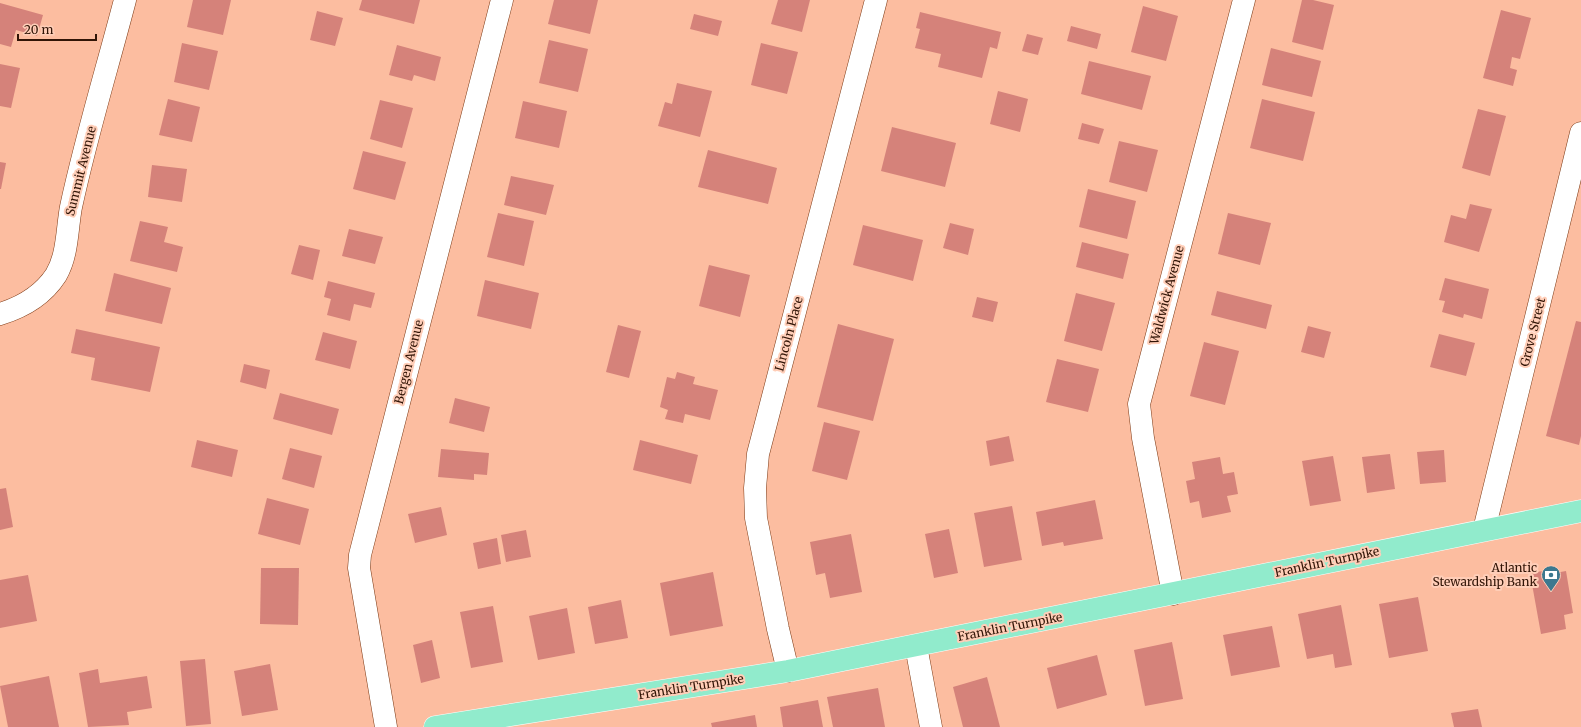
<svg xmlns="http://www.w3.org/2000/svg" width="1581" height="727" viewBox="0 0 1581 727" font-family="Merriweather,serif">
	<rect width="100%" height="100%" fill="#fcbda0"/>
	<g fill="#d5827a">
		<polygon points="193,0 231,0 223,35 187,27"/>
		<polygon points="362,0 420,0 414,24 359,10"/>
		<polygon points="554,0 598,0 590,34 548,24"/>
		<polygon points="778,0 810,0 802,32 771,24"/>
		<polygon points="1302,0 1313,0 1334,5 1323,50 1292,42"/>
		<polygon points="0,3 43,15 37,36 16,30 11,47 0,44"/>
		<polygon points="1143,6 1178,16 1166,61 1131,52"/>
		<polygon points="1501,10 1531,18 1520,59 1512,57 1510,68 1517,70 1513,86 1483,78"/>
		<polygon points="317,11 343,18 335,46 310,40"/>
		<polygon points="920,12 1001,32 997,49 990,47 982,78 938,67 941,54 915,48 920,29 916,28"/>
		<polygon points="694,14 722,21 718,36 690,29"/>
		<polygon points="1071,26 1101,34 1097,49 1067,41"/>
		<polygon points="1027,34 1043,38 1038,55 1022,51"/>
		<polygon points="549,40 588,49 578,92 539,83"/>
		<polygon points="182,43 218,51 209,90 174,82"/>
		<polygon points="761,43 798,52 787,94 751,85"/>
		<polygon points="397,45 441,57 435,81 414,75 412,81 389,75"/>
		<polygon points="1271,48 1321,61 1312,97 1262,85"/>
		<polygon points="1089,61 1151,76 1142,110 1081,94"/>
		<polygon points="0,64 20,68 11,108 0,106"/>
		<polygon points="677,83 712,91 700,137 658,126 665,102 672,104"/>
		<polygon points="998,91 1028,99 1020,132 990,124"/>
		<polygon points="168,99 200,107 192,142 159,135"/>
		<polygon points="1262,99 1315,112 1303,161 1250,148"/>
		<polygon points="380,100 413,108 402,148 370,139"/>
		<polygon points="523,101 567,111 559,148 515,138"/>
		<polygon points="1478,109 1506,116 1490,176 1462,168"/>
		<polygon points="1082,123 1104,129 1099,144 1078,139"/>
		<polygon points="892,127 956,143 945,187 881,171"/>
		<polygon points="1119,141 1158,150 1147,192 1109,182"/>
		<polygon points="708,150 777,168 768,204 698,187"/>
		<polygon points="363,151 406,162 395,200 353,189"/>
		<polygon points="0,162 6,163 1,189 0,189"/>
		<polygon points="152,165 187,169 182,202 148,197"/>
		<polygon points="511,176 554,185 546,215 504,205"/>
		<polygon points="1088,189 1136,201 1127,239 1079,227"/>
		<polygon points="1470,204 1492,209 1479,252 1444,242 1451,215 1466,219"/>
		<polygon points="498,213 534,221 524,266 487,257"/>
		<polygon points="1228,213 1271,223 1260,265 1218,254"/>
		<polygon points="140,221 168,227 164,242 183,247 177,272 130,261"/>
		<polygon points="950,223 974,229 968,255 943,248"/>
		<polygon points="863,225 923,240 913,281 853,265"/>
		<polygon points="349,229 383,237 375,264 342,256"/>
		<polygon points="1082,242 1129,254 1123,279 1076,267"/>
		<polygon points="299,245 320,250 313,280 291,274"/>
		<polygon points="709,265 750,275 740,317 699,306"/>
		<polygon points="114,273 171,288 162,324 105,311"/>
		<polygon points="1445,278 1489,289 1482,319 1464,314 1463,318 1442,312 1445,301 1439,300"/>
		<polygon points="485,280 539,293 531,329 477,316"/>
		<polygon points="328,281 375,293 371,308 354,304 350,321 327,315 331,299 324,297"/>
		<polygon points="1217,291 1272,305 1266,329 1211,315"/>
		<polygon points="1076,293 1115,303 1102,351 1064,341"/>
		<polygon points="977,297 998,302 993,322 972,317"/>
		<polygon points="1576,321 1581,322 1581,436 1579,445 1546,436"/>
		<polygon points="838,324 894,339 873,421 817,407"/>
		<polygon points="618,325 641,331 629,378 606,372"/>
		<polygon points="1308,326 1331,332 1324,358 1301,352"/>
		<polygon points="76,329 160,347 150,392 91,380 95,358 71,353"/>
		<polygon points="323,332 357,341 350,369 315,360"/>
		<polygon points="1439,334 1475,343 1466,376 1430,367"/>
		<polygon points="1204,342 1239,351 1225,405 1190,396"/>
		<polygon points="1057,359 1099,369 1088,412 1046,402"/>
		<polygon points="244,364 270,370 266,389 240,382"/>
		<polygon points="677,372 695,377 693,384 718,390 710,420 685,414 683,423 665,419 668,410 660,407 667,377 675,379"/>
		<polygon points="280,393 339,409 332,435 273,419"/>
		<polygon points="455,398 490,407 484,432 449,423"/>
		<polygon points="824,422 860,431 847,480 812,471"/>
		<polygon points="1009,436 1014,461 990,466 986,441"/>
		<polygon points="197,440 238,450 232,477 191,467"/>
		<polygon points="640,440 698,455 691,484 633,470"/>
		<polygon points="290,448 322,456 314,488 282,479"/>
		<polygon points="441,449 489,453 487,475 474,474 474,480 438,477"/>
		<polygon points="1444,450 1446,482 1420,484 1417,452"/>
		<polygon points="1390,454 1395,489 1367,493 1362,457"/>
		<polygon points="1333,456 1341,501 1310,506 1302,461"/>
		<polygon points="1220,457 1223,474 1234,472 1238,494 1227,496 1231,512 1202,518 1199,501 1190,503 1186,481 1195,479 1192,462"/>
		<polygon points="6,488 13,527 0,530 0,489"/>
		<polygon points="267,498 309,509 300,545 258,534"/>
		<polygon points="1095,500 1103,539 1064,546 1063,542 1042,546 1036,512"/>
		<polygon points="1012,506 1022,560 984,567 974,513"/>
		<polygon points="441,507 447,535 415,543 408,514"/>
		<polygon points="949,529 958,573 934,578 925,534"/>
		<polygon points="526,530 531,557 506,562 501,535"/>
		<polygon points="851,534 862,592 830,598 825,573 816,575 810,542"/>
		<polygon points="497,538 501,564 478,569 473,543"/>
		<polygon points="261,568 299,568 298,625 260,624"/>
		<polygon points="1543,571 1544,575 1566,571 1573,613 1564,615 1566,629 1541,634 1530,573"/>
		<polygon points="713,572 723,626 670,636 660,583"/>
		<polygon points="28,575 37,621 0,628 0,580"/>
		<polygon points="1418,597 1428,651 1389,658 1379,604"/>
		<polygon points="621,600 628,638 595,644 588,607"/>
		<polygon points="1341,605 1352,665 1335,668 1333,654 1307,659 1298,614"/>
		<polygon points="493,606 503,662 471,668 460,612"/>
		<polygon points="567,608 575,653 538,660 529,616"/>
		<polygon points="1272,626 1280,667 1231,676 1223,635"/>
		<polygon points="432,640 440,678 421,683 413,645"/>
		<polygon points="1172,642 1183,699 1145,706 1134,650"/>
		<polygon points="1097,655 1107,695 1057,709 1047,668"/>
		<polygon points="205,659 211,724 186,726 180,661"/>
		<polygon points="270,664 278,710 242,716 234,671"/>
		<polygon points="98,669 100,683 147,676 152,708 127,712 129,725 88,727 79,673"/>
		<polygon points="49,676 59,727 8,727 0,686"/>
		<polygon points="987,677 1000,727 963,727 953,687"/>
		<polygon points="878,688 885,727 833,727 827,697"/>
		<polygon points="818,700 823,727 783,727 780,707"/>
		<polygon points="1478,709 1482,727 1454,727 1451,713"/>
		<polygon points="755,715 757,727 712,727 711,723"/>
	</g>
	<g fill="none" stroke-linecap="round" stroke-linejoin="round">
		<defs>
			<g id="minor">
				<path d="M0,314C23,307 43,295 56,275C68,255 67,228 71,207C86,137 107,69 125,0"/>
				<polyline points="1484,530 1581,133"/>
				<polyline points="1173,594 1143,438 1139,404 1244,0"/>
				<polyline points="916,646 931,727"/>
				<polyline points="788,671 778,629 756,518 755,488 758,454 876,0"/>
				<polyline points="386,727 359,568 360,555 502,0"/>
			</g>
			<polyline id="major" points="435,727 788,671 1581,511"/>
		</defs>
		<use href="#minor" stroke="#7d3a15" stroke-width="23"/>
		<use href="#major" stroke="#fff" stroke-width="23"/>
		<use href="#minor" stroke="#fff" stroke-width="22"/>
		<use href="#major" stroke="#91ebcc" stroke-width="22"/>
	</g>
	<defs>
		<symbol id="bank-pin" viewBox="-11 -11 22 30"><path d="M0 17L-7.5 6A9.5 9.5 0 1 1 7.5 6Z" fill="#3c788f" stroke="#ffceb8"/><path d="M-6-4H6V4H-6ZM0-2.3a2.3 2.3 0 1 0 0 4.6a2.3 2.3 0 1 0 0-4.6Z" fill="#fff"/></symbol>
	</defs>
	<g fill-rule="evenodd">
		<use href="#bank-pin" x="1540" y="564" width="22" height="30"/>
	</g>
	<g text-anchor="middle" stroke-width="4" stroke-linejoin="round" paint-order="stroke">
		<g font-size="12" fill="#311406" stroke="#ffceb8">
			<text transform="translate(81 171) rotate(-76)" y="4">Summit Avenue</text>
			<text transform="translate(1167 295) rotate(-75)" y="4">Waldwick Avenue</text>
			<text transform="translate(1533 332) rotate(-76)" y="4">Grove Street</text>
			<text transform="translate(789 334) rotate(-75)" y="4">Lincoln Place</text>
			<text transform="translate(409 362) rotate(-76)" y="4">Bergen Avenue</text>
			<text transform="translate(1327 562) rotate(-12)" y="4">Franklin Turnpike</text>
			<text transform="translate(1010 627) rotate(-11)" y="4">Franklin Turnpike</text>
			<text transform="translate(691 687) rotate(-9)" y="4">Franklin Turnpike</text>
		</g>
		<g font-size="12" fill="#311406" stroke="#ffceb8" text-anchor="end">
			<text x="1537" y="572">Atlantic<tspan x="1537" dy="14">Stewardship Bank</tspan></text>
		</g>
	</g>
	<path d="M18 34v6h78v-6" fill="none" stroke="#311406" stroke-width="2"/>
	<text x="24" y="34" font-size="12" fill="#311406" stroke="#ffceb8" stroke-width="3" paint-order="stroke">20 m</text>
</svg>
